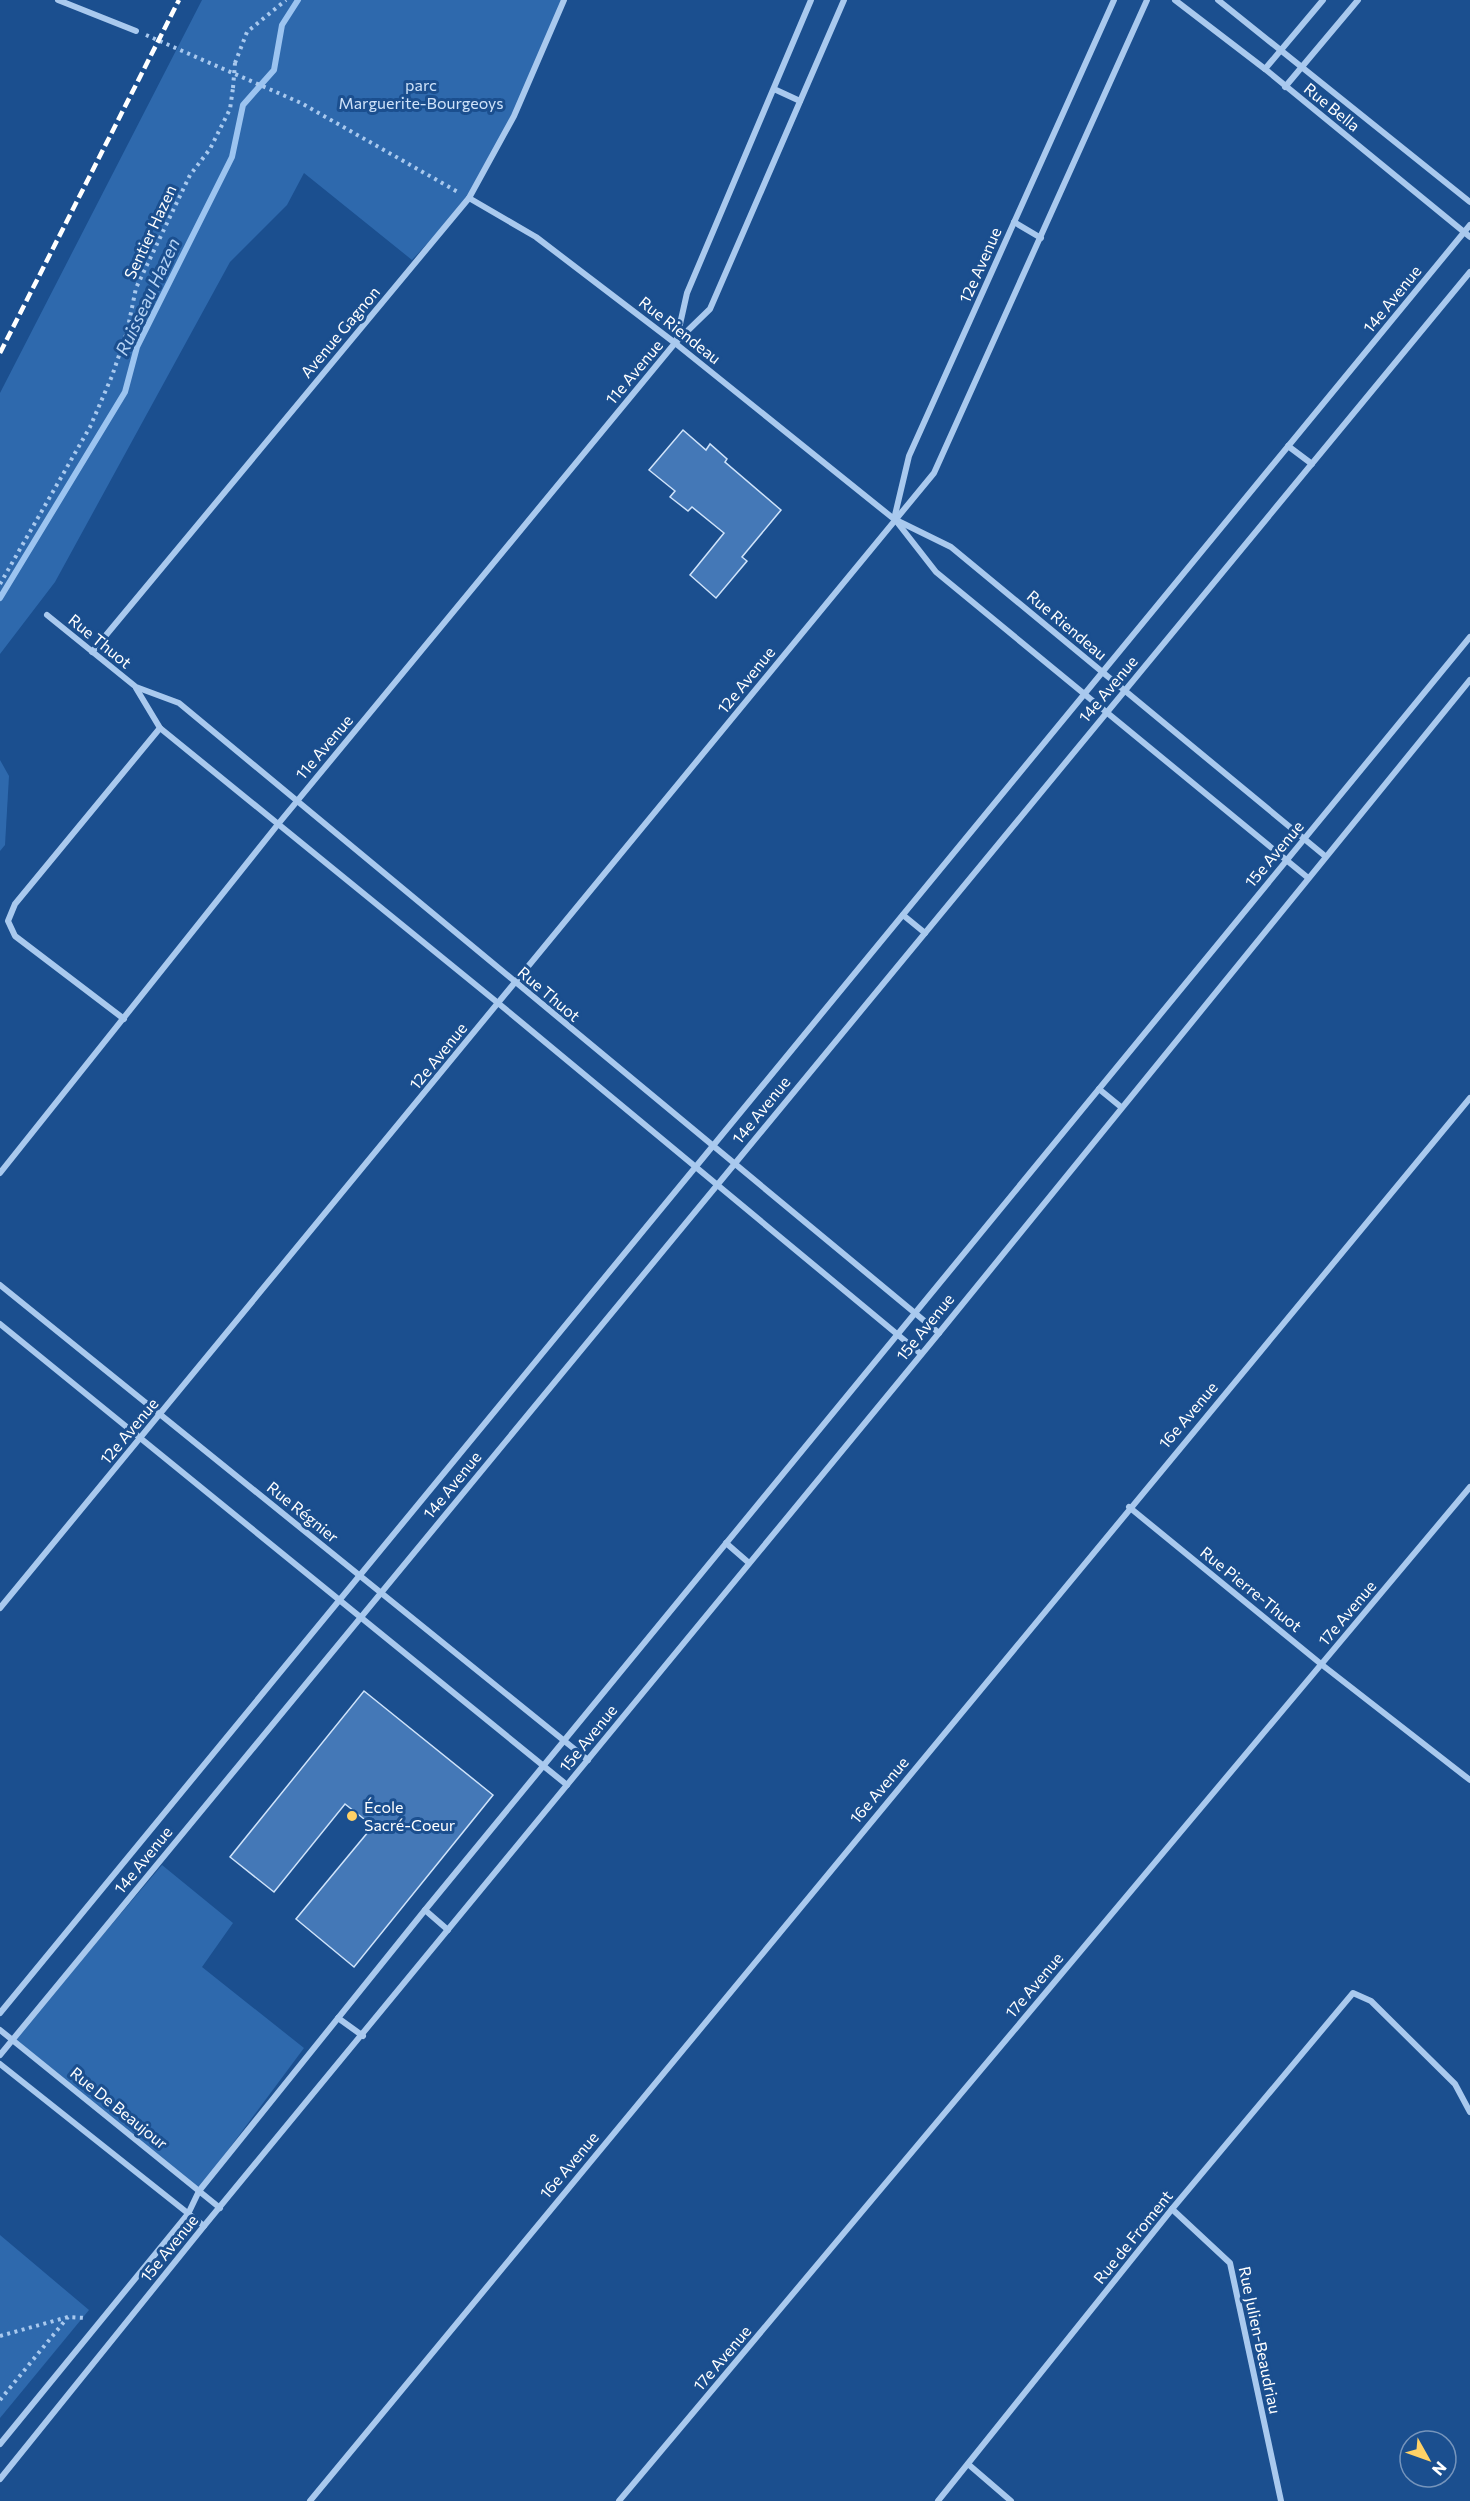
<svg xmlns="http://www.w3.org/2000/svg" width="1470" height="2501" viewBox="0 0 1470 2501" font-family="Commissioner,sans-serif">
	<rect width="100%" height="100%" fill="#1b4f8f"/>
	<g fill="#2e69ad">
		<polygon points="202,0 564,0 514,116 469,198 412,260 304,173 287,205 230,262 55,582 0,654 0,393"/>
		<polygon points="0,760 9,776 5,845 0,851"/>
		<polygon points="162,1865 233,1923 202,1967 304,2048 199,2189 13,2041"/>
		<polygon points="0,2235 89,2310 0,2418"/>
	</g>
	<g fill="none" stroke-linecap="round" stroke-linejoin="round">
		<polyline stroke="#9cc4f0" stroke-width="6" points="0,598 125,392 137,347 232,157 243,105 274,70 282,25 298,0"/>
	</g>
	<g fill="#4478b7" stroke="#cfe3fa" stroke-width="1.5">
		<polygon points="683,430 706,450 710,444 727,459 725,462 781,510 742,557 747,561 716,598 690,575 724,533 692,507 688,511 670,497 675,491 649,470"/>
		<polygon points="364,1691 493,1795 354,1967 296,1919 373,1826 345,1804 274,1892 230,1857"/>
	</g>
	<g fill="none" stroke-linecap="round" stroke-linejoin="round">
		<g stroke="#a9c9ee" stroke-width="4" stroke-dasharray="3 4.5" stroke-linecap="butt">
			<polyline points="146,35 301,103 458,192"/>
			<polyline points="235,63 247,32 286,0"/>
			<polyline points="0,584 90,427 112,376 127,332 136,288 190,175 210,149 230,109 233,88"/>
			<polyline points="0,2336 68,2317 86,2318"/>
			<polyline points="0,2400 68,2317"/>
		</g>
		<g stroke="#a9c9ee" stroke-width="6">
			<polyline points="58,0 136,31"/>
			<polyline points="1175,0 1265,69 1470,237"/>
			<polyline points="1218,0 1470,202"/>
			<polyline points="1265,69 1323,0"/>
			<polyline points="1285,87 1358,0"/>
			<polyline points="774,89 800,101"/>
			<polyline points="469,198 536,237 675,343 894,519 951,547 1325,856"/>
			<polyline points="1014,222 1041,238"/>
			<polyline points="676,342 687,293 811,0"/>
			<polyline points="1288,446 1312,464"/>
			<polyline points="895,515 909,456 1114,0"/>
			<polyline points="897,522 936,572 1307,877"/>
			<polyline points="47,615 136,687 179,703 939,1333"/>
			<polyline points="92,652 469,198 514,116 564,0"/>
			<polyline points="136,688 160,728 498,1003 921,1354"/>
			<polyline points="903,915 925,933"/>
			<polyline points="124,1019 15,936 8,921 15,904 160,728"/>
			<polyline points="1099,1089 1121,1107"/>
			<polyline points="0,1173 279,823 675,343 710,309 844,0"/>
			<polyline points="0,1285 588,1760"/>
			<polyline points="0,1324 567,1785"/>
			<polyline points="1129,1507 1321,1664 1470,1780"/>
			<polyline points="726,1543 749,1563"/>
			<polyline points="0,1608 934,473 1147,0"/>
			<polyline points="425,1910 448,1930"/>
			<polyline points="0,2013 1470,225"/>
			<polyline points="338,2018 363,2036"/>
			<polyline points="0,2030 220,2208"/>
			<polyline points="0,2055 1470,272"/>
			<polyline points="0,2064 204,2226"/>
			<polyline points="1172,2209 1230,2263 1281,2501"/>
			<polyline points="0,2444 188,2214 199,2191 425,1910 1470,637"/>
			<polyline points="968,2464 1011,2501"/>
			<polyline points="0,2479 204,2226 939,1333 1470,680"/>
			<polyline points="310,2501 1470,1098"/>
			<polyline points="619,2501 1470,1487"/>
			<polyline points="938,2501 1172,2209 1353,1993 1371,2001 1455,2084 1470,2112"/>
		</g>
		<polyline stroke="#fff" stroke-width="4.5" stroke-dasharray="10 4.5" stroke-linecap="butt" points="0,353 179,0"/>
		<polyline stroke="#a9c9ee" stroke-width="4" stroke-dasharray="3 4.5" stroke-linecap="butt" points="233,88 235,63"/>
	</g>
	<circle fill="#ffd166" stroke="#1b4f8f" stroke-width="2" cx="352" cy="1816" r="6"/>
	<g text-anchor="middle" stroke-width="6" stroke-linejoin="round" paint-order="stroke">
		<g font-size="16" fill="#cfe3fa" stroke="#1b4f8f">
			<text x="421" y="91">parc<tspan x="421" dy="18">Marguerite-Bourgeoys</tspan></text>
		</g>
		<g font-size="16" fill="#fff" stroke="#1b4f8f">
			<text transform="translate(1332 107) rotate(39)" y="6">Rue Bella</text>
			<text transform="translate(150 232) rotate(-65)" y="6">Sentier Hazen</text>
			<text transform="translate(980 265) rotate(-66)" y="6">12e Avenue</text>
			<text transform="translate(1392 299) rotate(-51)" y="6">14e Avenue</text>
			<text transform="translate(680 330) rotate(38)" y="6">Rue Riendeau</text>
			<text transform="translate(340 332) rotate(-50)" y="6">Avenue Gagnon</text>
			<text transform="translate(634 372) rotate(-50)" y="6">11e Avenue</text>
			<text transform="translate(1067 625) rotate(40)" y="6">Rue Riendeau</text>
			<text transform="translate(100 641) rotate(39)" y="6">Rue Thuot</text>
			<text transform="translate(746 680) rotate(-51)" y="6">12e Avenue</text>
			<text transform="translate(1108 689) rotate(-50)" y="6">14e Avenue</text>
			<text transform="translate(324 747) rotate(-50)" y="6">11e Avenue</text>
			<text transform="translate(1274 854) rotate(-50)" y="6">15e Avenue</text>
			<text transform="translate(549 994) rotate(40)" y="6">Rue Thuot</text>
			<text transform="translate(438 1056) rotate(-51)" y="6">12e Avenue</text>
			<text transform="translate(761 1110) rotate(-51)" y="6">14e Avenue</text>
			<text transform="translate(925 1327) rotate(-51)" y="6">15e Avenue</text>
			<text transform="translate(1188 1415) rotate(-50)" y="6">16e Avenue</text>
			<text transform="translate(129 1431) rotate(-50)" y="6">12e Avenue</text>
			<text transform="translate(452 1485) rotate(-51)" y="6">14e Avenue</text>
			<text transform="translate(303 1512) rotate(39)" y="6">Rue Régnier</text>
			<text transform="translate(1251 1589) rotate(39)" y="6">Rue Pierre-Thuot</text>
			<text transform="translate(1347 1613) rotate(-50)" y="6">17e Avenue</text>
			<text transform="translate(588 1738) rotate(-51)" y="6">15e Avenue</text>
			<text transform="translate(879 1790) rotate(-50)" y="6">16e Avenue</text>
			<text transform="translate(143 1860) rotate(-51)" y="6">14e Avenue</text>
			<text transform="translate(1034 1985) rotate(-50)" y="6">17e Avenue</text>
			<text transform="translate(119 2108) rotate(39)" y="6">Rue De Beaujour</text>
			<text transform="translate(569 2165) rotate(-50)" y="6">16e Avenue</text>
			<text transform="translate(1133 2237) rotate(-51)" y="6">Rue de Froment</text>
			<text transform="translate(169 2248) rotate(-51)" y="6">15e Avenue</text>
			<text transform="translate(1260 2340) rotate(78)" y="6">Rue Julien-Beaudriau</text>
			<text transform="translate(722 2358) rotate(-50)" y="6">17e Avenue</text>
		</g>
		<g font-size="16" fill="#fff" stroke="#1b4f8f" text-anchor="start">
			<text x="364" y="1813">École<tspan x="364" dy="18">Sacré-Coeur</tspan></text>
		</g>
		<g font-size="18" font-style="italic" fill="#b5d3f5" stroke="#1b4f8f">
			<text transform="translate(148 297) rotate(-65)" y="6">Ruisseau Hazen</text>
		</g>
	</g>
	<g transform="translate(1428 2459) rotate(130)"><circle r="28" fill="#1b4f8f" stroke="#7695bc" stroke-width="1.5"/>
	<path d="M0-4.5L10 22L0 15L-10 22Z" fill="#ffd166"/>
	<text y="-9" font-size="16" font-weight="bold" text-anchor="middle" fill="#ffffff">N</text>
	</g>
</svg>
